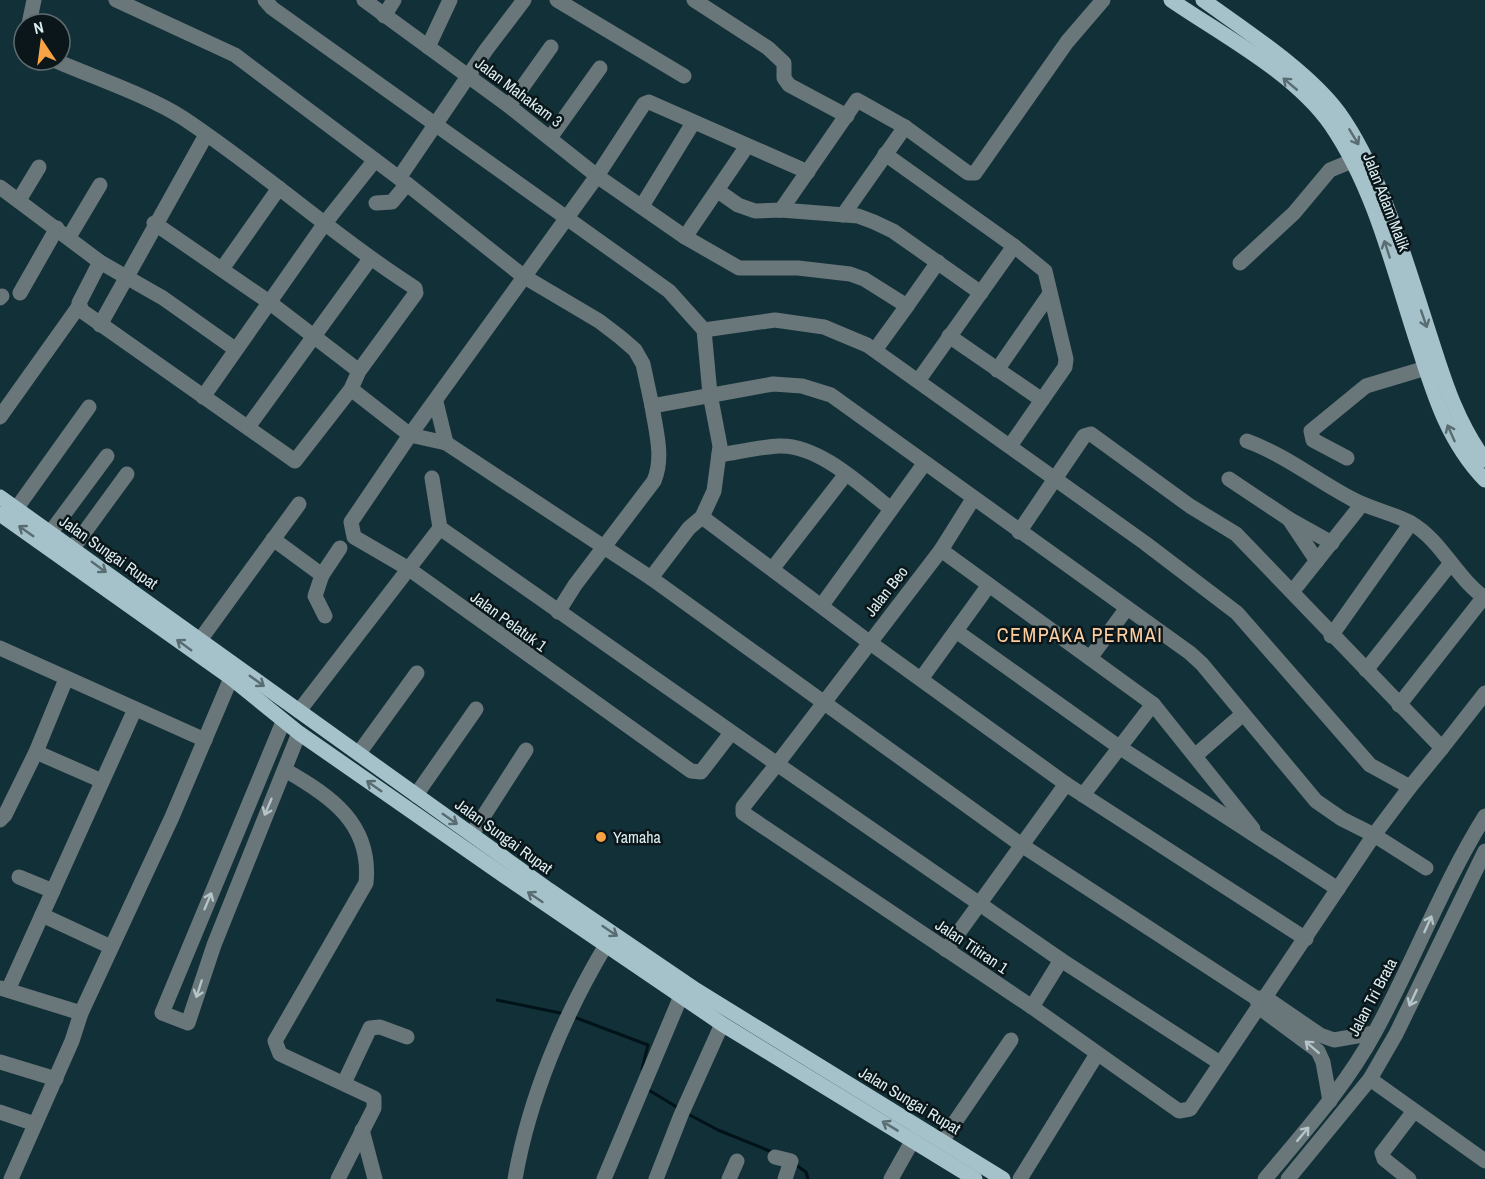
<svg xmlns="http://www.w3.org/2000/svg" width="1485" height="1179" viewBox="0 0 1485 1179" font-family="'Archivo Narrow',sans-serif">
	<rect width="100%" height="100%" fill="#123037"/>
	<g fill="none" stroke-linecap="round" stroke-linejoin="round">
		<g stroke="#001318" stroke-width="3">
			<polyline points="497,1000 565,1014"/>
			<polyline points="574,1017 648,1045 642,1069"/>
			<polyline points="647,1089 680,1109"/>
			<polyline points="688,1114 718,1130 772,1152"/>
			<polyline points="796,1165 806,1172 808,1179"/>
		</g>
		<g stroke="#69767a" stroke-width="15">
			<polyline points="116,0 235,55 407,184 523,276 599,321 620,337 635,350 643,364 652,406 773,384 802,386 831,395 1190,653 1202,664 1316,801 1342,819 1374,835 1426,868"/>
			<polyline points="265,0 272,8 669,291 704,330 710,394 720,446 714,491 702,517 689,528 651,578"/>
			<polyline points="364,0 509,106 597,176 644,104 649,102 808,172"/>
			<polyline points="557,0 684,76"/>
			<polyline points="694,0 768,48 784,63 784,78 789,85 847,116"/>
			<polyline points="384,16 394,0"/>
			<polyline points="29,24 34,0"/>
			<polyline points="428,47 450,0"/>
			<path d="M54,60C93,77 149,96 183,118C263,171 334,236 415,288L416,293L359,371L351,389L295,461L82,311L79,303L100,262"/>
			<polyline points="509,106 551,47"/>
			<polyline points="550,138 600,68"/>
			<polyline points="885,154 1014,246 1045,271 1066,359 1065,367 1010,446"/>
			<polyline points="399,178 486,50 524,0"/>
			<polyline points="0,187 100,262 163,298 235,349"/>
			<polyline points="718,191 738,205 755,211 781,210 858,216 874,222 893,231 981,293"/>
			<polyline points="19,200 39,167"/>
			<polyline points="376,203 392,202 407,184"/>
			<polyline points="642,206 693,123"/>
			<polyline points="781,210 857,100 905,127 968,173 975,173 1067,42 1103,0"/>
			<polyline points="843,215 905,127"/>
			<polyline points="154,223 269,302 359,371"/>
			<polyline points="69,237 100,185"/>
			<polyline points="685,237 747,146"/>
			<polyline points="1240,263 1294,213 1330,170 1352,161"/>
			<polyline points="222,269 279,188"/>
			<polyline points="20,293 57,228"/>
			<polyline points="0,298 2,296"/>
			<polyline points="100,325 206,135"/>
			<polyline points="949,336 1042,400"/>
			<polyline points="875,350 907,306"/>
			<polyline points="997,370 1049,295"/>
			<polyline points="918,381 1014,246"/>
			<polyline points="351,389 410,435 446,443 651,578 1023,846 1256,998 1266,998 1320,1035 1334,1040 1374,1033"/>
			<polyline points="203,397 325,223 375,160"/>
			<polyline points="436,402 446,443"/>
			<polyline points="0,417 79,306"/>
			<polyline points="248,427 370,259"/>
			<path d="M1247,441C1285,455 1316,480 1352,499C1370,509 1393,513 1411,523C1442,541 1456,578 1485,598"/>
			<path d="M719,455C739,452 759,447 779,446C818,444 862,486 891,509"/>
			<polyline points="1347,458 1313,440 1311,431 1366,386 1436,365"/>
			<polyline points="432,478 440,528 777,764 743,807 743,813 1032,1007 1179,1111 1190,1109 1374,835 1410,787 1370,765 1237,613 1145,543 867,345 824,327 775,320 704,330"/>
			<polyline points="1229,479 1289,519 1332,543"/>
			<polyline points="973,499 941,550 777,764 1061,960 1220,1063"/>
			<polyline points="16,509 89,407"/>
			<polyline points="702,517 869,642 1066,784 1306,939"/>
			<polyline points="1289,519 1317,561"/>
			<polyline points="1019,532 1084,436 1091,434 1190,506 1236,534 1442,748 1485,693"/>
			<polyline points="50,533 107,456"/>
			<polyline points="273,539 322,575 340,548"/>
			<polyline points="73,548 127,474"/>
			<polyline points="941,550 1153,704 1253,829"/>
			<polyline points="773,568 846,474"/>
			<polyline points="322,575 315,596 325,616"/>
			<polyline points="1292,592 1362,504"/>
			<polyline points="822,605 924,464"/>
			<path d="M558,612L575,585L654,481C664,457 656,432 652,406"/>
			<polyline points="956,631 1119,747 1338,889"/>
			<polyline points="1331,636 1411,523"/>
			<polyline points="200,640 299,504"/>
			<polyline points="0,648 205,740"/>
			<polyline points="1090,658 1127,608"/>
			<polyline points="1366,670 1451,563"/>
			<polyline points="921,679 989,585"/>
			<polyline points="1399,705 1484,597"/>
			<polyline points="299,711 440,528"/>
			<polyline points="283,722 162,1013 188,1023 214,945 299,733"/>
			<polyline points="731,733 701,772 691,771 409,569 354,537 351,522 410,435 597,176 685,237 739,268 798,268 850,274 864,279 907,306 938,262"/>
			<polyline points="36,752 102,781"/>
			<polyline points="359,753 417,673"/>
			<polyline points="1196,755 1243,714"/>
			<path d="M285,770C331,796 372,824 366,883L275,1041L280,1054L374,1098V1108L338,1179"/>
			<polyline points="1410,787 1442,748"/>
			<polyline points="416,795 476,709"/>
			<polyline points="1083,795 1153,704"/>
			<polyline points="0,820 5,815 36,752 66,679"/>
			<polyline points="472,834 526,750"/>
			<polyline points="19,877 53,891"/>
			<polyline points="111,947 42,915 135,709"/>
			<polyline points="946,950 1066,784"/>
			<polyline points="0,988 81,1013"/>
			<polyline points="8,990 42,915"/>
			<polyline points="1256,998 1260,1008 1318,1051 1323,1062 1330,1101"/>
			<polyline points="1032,1007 1061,960"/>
			<polyline points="0,1062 56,1079"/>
			<polyline points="1370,1079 1485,1161"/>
			<polyline points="344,1083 370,1028 380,1027 407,1037"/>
			<polyline points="0,1112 35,1124"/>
			<polyline points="362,1130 375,1179"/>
			<polyline points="942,1141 1011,1040"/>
			<polyline points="775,1157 791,1161 785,1179"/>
			<polyline points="11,1179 72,1041 81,1013 172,817 231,678"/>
			<path d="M515,1179C529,1098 564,1015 606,945"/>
			<polyline points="604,1179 681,996"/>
			<polyline points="656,1179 681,1115 722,1024"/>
			<polyline points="729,1179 737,1161"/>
			<polyline points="891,1179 919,1129"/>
			<polyline points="1020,1179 1097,1054"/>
			<path d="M1265,1179C1304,1132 1346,1086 1375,1032C1414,961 1442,885 1485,816"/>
			<polyline points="1288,1179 1370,1079 1396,1034 1485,851"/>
			<polyline points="1409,1179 1384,1159 1382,1153 1414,1111"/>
		</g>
		<g stroke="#a5c1c9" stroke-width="15">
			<path d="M1171,0C1222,35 1295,73 1331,125C1376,191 1394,273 1419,348C1434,396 1449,443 1485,480"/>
			<path d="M1203,0C1246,31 1308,71 1339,113C1383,174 1409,273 1433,345C1446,386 1459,425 1485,460"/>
			<polyline points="0,497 549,890 696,990 1003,1179"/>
			<polyline points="0,514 231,678 299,733 506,877 722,1024 975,1179"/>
		</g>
	</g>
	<defs><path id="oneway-shaft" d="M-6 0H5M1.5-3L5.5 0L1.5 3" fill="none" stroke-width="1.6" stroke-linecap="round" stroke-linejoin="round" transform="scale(1.5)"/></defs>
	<g stroke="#586c71">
		<use href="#oneway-shaft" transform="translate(1290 84) rotate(-140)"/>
		<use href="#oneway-shaft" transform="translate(1354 137) rotate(59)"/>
		<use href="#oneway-shaft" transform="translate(1387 249) rotate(-108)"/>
		<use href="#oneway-shaft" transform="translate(1424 319) rotate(71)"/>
		<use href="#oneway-shaft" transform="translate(1451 433) rotate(-114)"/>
		<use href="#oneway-shaft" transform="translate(26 531) rotate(-145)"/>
		<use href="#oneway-shaft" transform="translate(99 567) rotate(36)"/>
		<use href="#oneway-shaft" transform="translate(184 645) rotate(-144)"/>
		<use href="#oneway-shaft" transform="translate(257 681) rotate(36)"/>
		<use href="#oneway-shaft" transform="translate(374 786) rotate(-145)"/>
		<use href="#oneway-shaft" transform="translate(450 819) rotate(35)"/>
		<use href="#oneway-shaft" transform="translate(535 897) rotate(-146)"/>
		<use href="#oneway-shaft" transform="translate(610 931) rotate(34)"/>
		<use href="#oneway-shaft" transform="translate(890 1126) rotate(-149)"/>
	</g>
	<g stroke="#b4c4c8">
		<use href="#oneway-shaft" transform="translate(268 807) rotate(113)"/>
		<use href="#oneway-shaft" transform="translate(208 901) rotate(-67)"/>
		<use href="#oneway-shaft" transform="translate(1428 924) rotate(-66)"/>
		<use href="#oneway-shaft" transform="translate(199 989) rotate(108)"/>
		<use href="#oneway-shaft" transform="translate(1413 998) rotate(115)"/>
		<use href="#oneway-shaft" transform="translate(1312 1047) rotate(-139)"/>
		<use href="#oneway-shaft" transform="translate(1303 1134) rotate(-50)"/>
	</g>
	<circle fill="#f5a345" stroke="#0a1619" stroke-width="2" cx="601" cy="837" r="6"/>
	<g text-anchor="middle" stroke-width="5" stroke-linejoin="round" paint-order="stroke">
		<g font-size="16" fill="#ddeef2" stroke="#0a1619">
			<text transform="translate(519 92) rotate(37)" y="6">Jalan Mahakam 3</text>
			<text transform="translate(1387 202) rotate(69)" y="6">Jalan Adam Malik</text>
			<text transform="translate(109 552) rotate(35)" y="6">Jalan Sungai Rupat</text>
			<text transform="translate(886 591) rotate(-52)" y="6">Jalan Beo</text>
			<text transform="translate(509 621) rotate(36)" y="6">Jalan Pelatuk 1</text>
			<text transform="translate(504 836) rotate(36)" y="6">Jalan Sungai Rupat</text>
			<text transform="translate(972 946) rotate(34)" y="6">Jalan Titiran 1</text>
			<text transform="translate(1372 997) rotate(-62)" y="6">Jalan Tri Brata</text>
			<text transform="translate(910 1100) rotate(31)" y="6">Jalan Sungai Rupat</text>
		</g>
		<g font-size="16" fill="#ddeef2" stroke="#0a1619" text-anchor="start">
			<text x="613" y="843">Yamaha</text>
		</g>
		<g font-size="20" letter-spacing="1.5" fill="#fdcea0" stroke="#0a1619">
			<text x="1080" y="642">CEMPAKA PERMAI</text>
		</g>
	</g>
	<g transform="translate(42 42) rotate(347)"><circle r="28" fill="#0a1619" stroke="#5e6c70" stroke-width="1.5"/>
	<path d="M0-4.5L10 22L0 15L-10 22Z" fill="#f5a345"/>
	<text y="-9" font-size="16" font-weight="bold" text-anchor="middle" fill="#ddeef2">N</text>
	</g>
</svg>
